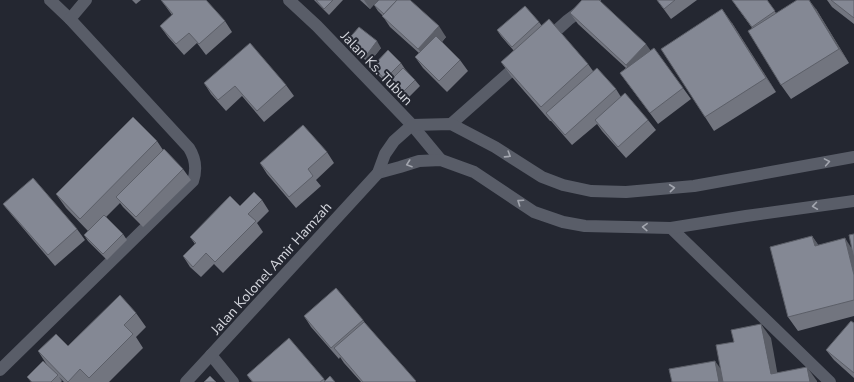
<svg xmlns="http://www.w3.org/2000/svg" width="854" height="382" viewBox="0 0 854 382" font-family="'Nunito Sans',sans-serif">
	<rect width="100%" height="100%" fill="#242731"/>
	<g fill="none" stroke-linecap="round" stroke-linejoin="round">
		<g stroke="#595d68" stroke-width="12">
			<polyline points="50,0 70,19"/>
			<path d="M0,370L193,181C197,169 196,159 189,148L70,19L86,0"/>
		</g>
		<g stroke="#595d68" stroke-width="12">
			<polyline points="546,40 568,20 595,0"/>
			<polyline points="451,124 520,63"/>
			<polyline points="671,228 830,382"/>
			<polyline points="211,355 233,382"/>
		</g>
		<g stroke="#595d68" stroke-width="12">
			<polyline points="289,0 317,26 412,125 441,160"/>
			<polyline points="378,173 400,167 419,161 441,160 474,172 534,212 563,222 585,226 671,228 746,216 854,201"/>
			<polyline points="186,382 211,355 378,173 385,154 394,141 412,125 451,124 495,147 542,177 563,185 591,191 626,192 694,186 854,157"/>
		</g>
	</g>
	<g fill="#72757f">
		<polygon points="132,0 141,0 136,4"/>
		<polygon points="161,0 225,21 232,32 206,55 197,43 184,55 168,37 160,26 172,15"/>
		<polygon points="314,0 343,0 329,15"/>
		<polygon points="360,0 378,0 370,9"/>
		<polygon points="657,0 697,0 671,19"/>
		<polygon points="732,0 767,0 776,13 816,9 849,63 791,99 781,85 752,28"/>
		<polygon points="827,0 854,0 854,24 832,7"/>
		<polygon points="374,5 446,37 442,42 460,60 468,71 447,92 423,68 415,57 419,53 390,27 382,15 378,11"/>
		<polygon points="570,13 650,50 683,88 691,99 658,124 620,73 626,68 578,24"/>
		<polygon points="539,22 542,26 588,64 593,71 616,89 621,97 648,120 656,130 626,158 602,131 597,124 572,145 551,121 550,121 511,76 501,62 514,51 501,36 497,30"/>
		<polygon points="732,23 776,92 714,131 705,117"/>
		<polygon points="346,42 381,48 369,63 351,48"/>
		<polygon points="401,63 405,69 415,80 420,86 405,101 392,89 389,85 376,73 372,67"/>
		<polygon points="204,83 286,85 294,96 264,122 242,96 226,111 211,94"/>
		<polygon points="157,141 163,150 183,169 191,180 143,227 123,207 120,203 106,217 123,234 127,240 107,260 88,241 84,235 88,231 66,208 56,194"/>
		<polygon points="327,152 334,163 316,180 321,186 296,208 267,174 260,163"/>
		<polygon points="262,200 269,211 257,223 263,232 223,273 214,264 201,277 190,267 183,256 195,244 190,237 240,206"/>
		<polygon points="3,204 77,229 85,240 55,266 11,214"/>
		<polygon points="854,234 854,316 798,331 788,317 812,236 818,245 852,248"/>
		<polygon points="136,313 146,327 136,337 143,348 109,382 64,382 59,377 62,381 61,382 31,382 27,377 47,365 38,351 68,346"/>
		<polygon points="304,316 363,320 368,327 416,382 361,382 344,363 340,357 339,359 311,327"/>
		<polygon points="854,323 854,378 834,360 826,350"/>
		<polygon points="247,375 324,379 325,381 335,382 252,382"/>
	</g>
	<g fill="#5c5f68">
		<polygon points="364,0 378,0 370,9"/>
		<polygon points="809,0 816,9 849,63 839,49"/>
		<polygon points="722,9 732,23 776,92 766,78"/>
		<polygon points="439,26 446,37 426,59 418,49"/>
		<polygon points="377,41 381,48 369,63 365,57"/>
		<polygon points="646,44 653,54 634,76 626,65"/>
		<polygon points="812,236 822,250 815,246"/>
		<polygon points="845,238 854,252 854,275"/>
		<polygon points="761,324 771,338 779,382 771,374"/>
		<polygon points="715,361 723,372 725,382 719,382"/>
		<polygon points="807,367 817,381 817,382 810,382"/>
	</g>
	<g fill="#848894" stroke="#5c5f68">
		<polygon points="161,0 206,0 225,21 199,44 189,33 176,44 160,26 173,14"/>
		<polygon points="316,0 333,0 324,9"/>
		<polygon points="379,0 397,0 384,14 374,5"/>
		<polygon points="397,0 410,0 439,26 418,49 382,16"/>
		<polygon points="582,0 599,0 646,44 626,65 570,13"/>
		<polygon points="657,0 675,0 664,9"/>
		<polygon points="732,0 767,0 775,11 752,27"/>
		<polygon points="797,0 809,0 839,49 781,85 748,31"/>
		<polygon points="831,0 854,0 854,18"/>
		<polygon points="525,6 539,22 512,47 497,30"/>
		<polygon points="722,9 766,78 705,117 661,49"/>
		<polygon points="549,19 588,64 541,107 501,62"/>
		<polygon points="359,27 377,41 365,57 346,42"/>
		<polygon points="436,36 460,60 439,81 415,57"/>
		<polygon points="250,43 286,85 257,111 235,86 218,100 204,83"/>
		<polygon points="654,48 683,88 650,113 620,73"/>
		<polygon points="388,50 401,63 385,79 372,67"/>
		<polygon points="403,68 415,80 400,95 388,83"/>
		<polygon points="597,68 616,89 565,135 546,113"/>
		<polygon points="625,93 648,120 618,147 595,120"/>
		<polygon points="133,117 157,141 80,219 56,194"/>
		<polygon points="303,125 327,152 308,169 313,176 289,197 260,163"/>
		<polygon points="164,149 183,169 136,217 116,197"/>
		<polygon points="33,178 77,229 48,255 3,204"/>
		<polygon points="254,192 262,200 248,214 256,221 215,262 206,253 193,267 183,256 196,243 190,237 230,196 240,206"/>
		<polygon points="104,215 123,234 103,254 84,235"/>
		<polygon points="854,234 854,259 849,235"/>
		<polygon points="812,236 815,246 845,238 854,275 854,300 788,317 770,247"/>
		<polygon points="336,288 363,320 331,348 304,316"/>
		<polygon points="120,295 136,313 124,325 133,334 89,378 80,369 68,382 38,351 56,334 68,346"/>
		<polygon points="851,321 854,323 854,373 826,350"/>
		<polygon points="364,322 416,381 415,382 363,382 334,348"/>
		<polygon points="761,324 771,374 807,367 810,382 723,382 716,345 734,342 731,330"/>
		<polygon points="289,338 324,379 320,382 253,382 247,375"/>
		<polygon points="43,361 58,375 51,382 32,382 27,377"/>
		<polygon points="715,361 719,382 672,382 669,369"/>
		<polygon points="210,376 216,382 204,382"/>
		<polygon points="330,376 335,382 324,382"/>
	</g>
	<defs><path id="oneway-chevron" d="M-2-3.5L2.5 0L-2 3.5" fill="none" stroke-width="1.6" stroke-linecap="round" stroke-linejoin="round"/></defs>
	<g stroke="#a3a6af">
		<use href="#oneway-chevron" transform="translate(508 155) rotate(32)"/>
		<use href="#oneway-chevron" transform="translate(827 162) rotate(-10)"/>
		<use href="#oneway-chevron" transform="translate(409 164) rotate(161)"/>
		<use href="#oneway-chevron" transform="translate(672 188) rotate(-6)"/>
		<use href="#oneway-chevron" transform="translate(520 202) rotate(-146)"/>
		<use href="#oneway-chevron" transform="translate(815 206) rotate(172)"/>
		<use href="#oneway-chevron" transform="translate(645 227) rotate(-178)"/>
	</g>
	<g text-anchor="middle" stroke-width="4" stroke-linejoin="round" paint-order="stroke">
		<g font-size="14" fill="#d5d7de" stroke="#242731">
			<text transform="translate(377 68) rotate(46)" y="5">Jalan Ks. Tubun</text>
			<text transform="translate(271 268) rotate(-48)" y="5">Jalan Kolonel Amir Hamzah</text>
		</g>
	</g>
</svg>
